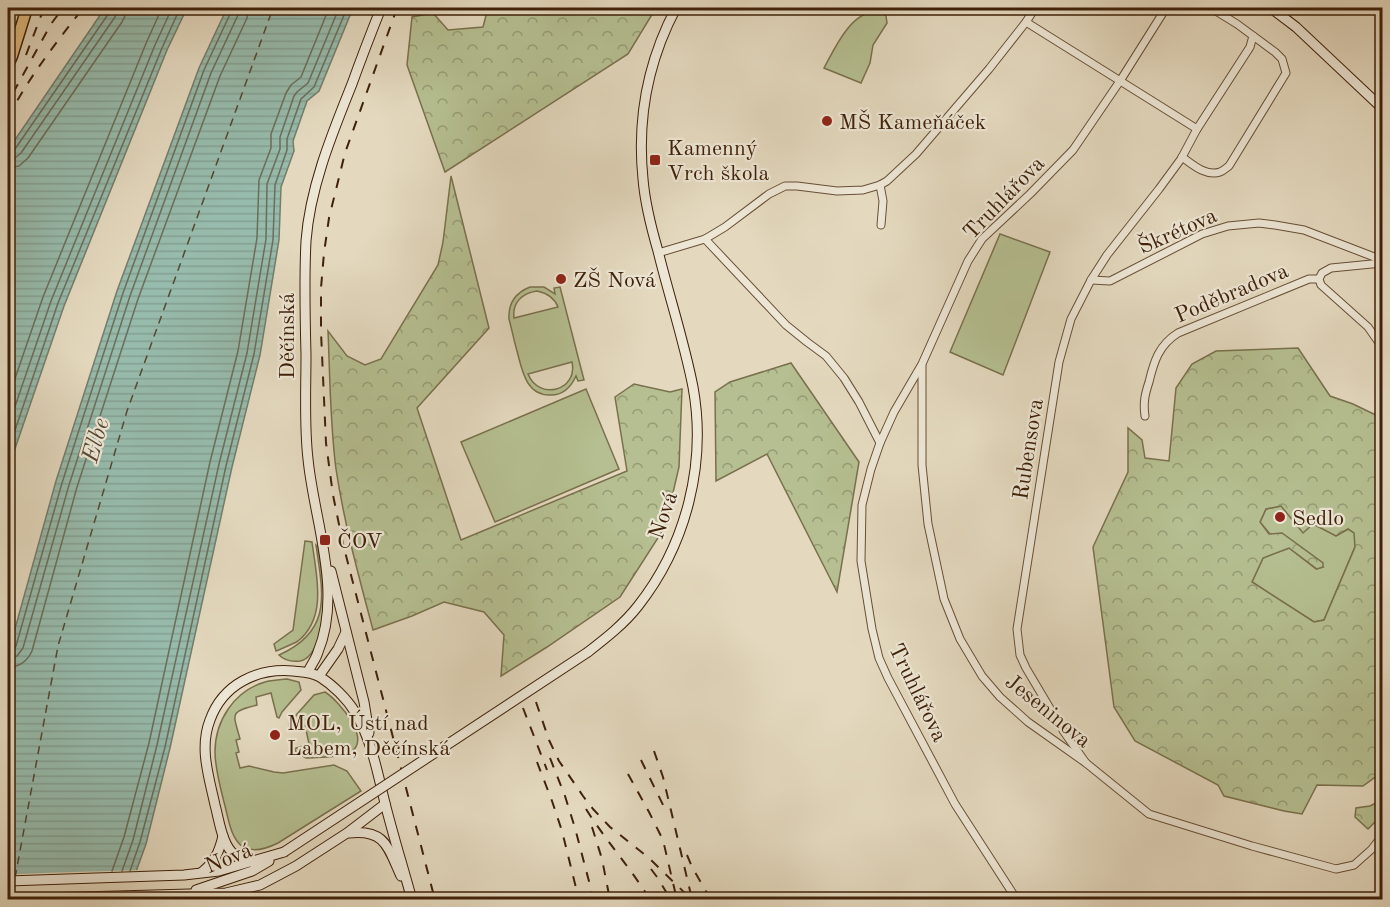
<svg xmlns="http://www.w3.org/2000/svg" width="1390" height="907" viewBox="0 0 1390 907" font-family="'Old Standard TT',serif">
	<defs>
		<pattern id="forest-crowns" width="20" height="18" patternUnits="userSpaceOnUse" patternTransform="scale(1.5)"><rect width="20" height="18" fill="#b5bf91"/><path d="M2 6a3 3 0 1 1 6 0M12 15a3 3 0 1 1 6 0" fill="none" stroke="#959b75"/></pattern>
		<pattern id="water-rules" width="6" height="5" patternUnits="userSpaceOnUse" patternTransform="scale(1.5)"><rect width="6" height="5" fill="#97bbac"/><path d="M0 2.5h6" fill="none" stroke="#83a093"/></pattern>
	</defs>
	<rect width="100%" height="100%" fill="#e4d9bf"/>
	<filter id="stains"><feTurbulence type="fractalNoise" baseFrequency=".00333" numOctaves="4"/><feColorMatrix values="0 0 0 0 .2 0 0 0 0 .09 0 0 0 0 .02 0 0 0 .5 -.17"/></filter>
	<radialGradient id="worn" r=".72"><stop offset=".6" stop-color="#630" stop-opacity="0"/><stop offset="1" stop-color="#630" stop-opacity=".3"/></radialGradient>
	<g fill="#b5bf91" stroke="#7a704d" stroke-width="1.5" fill-rule="evenodd">
		<path d="M876,11L883,12L886,16L887,23L873,45L870,63L861,83L824,68C835,48 850,13 876,11Z"/>
		<polygon points="1000,234 1050,252 1003,375 950,352"/>
		<path d="M530,287H544L555,294L554,288L560,287L584,380L578,381L576,376C571,387 563,395 551,395C526,396 522,370 517,351C514,341 512,330 509,319C508,303 515,293 530,287ZM537,291C547,293 554,297 558,307L514,318C512,303 522,293 537,291ZM572,362C578,391 539,401 528,374Z"/>
		<polygon points="586,389 619,469 495,522 461,442"/>
		<polygon points="1281,506 1336,536 1348,529 1355,533 1355,547 1324,620 1314,622 1252,582 1263,558 1289,548 1316,569 1323,567 1270,534 1260,522 1266,509"/>
		<path d="M305,541L312,542C316,574 328,617 298,641C291,645 283,648 276,651L274,644L293,630Z"/>
		<path d="M316,545L318,547C321,567 325,588 324,608C324,623 317,658 300,661C292,662 285,661 279,655C333,631 323,594 316,545Z"/>
		<path d="M287,679L299,682L301,690L282,712L279,718L277,717L271,693L256,697L257,705C229,712 233,713 240,739L236,740L239,752L236,753L240,768L249,766L274,772L283,773L334,765L347,771L361,791L278,843C268,848 254,853 243,847C230,838 228,816 224,802C220,786 215,768 215,752C215,721 234,691 265,682C272,680 280,680 287,679Z"/>
		<path d="M325,692C339,701 374,741 349,753C337,758 319,757 306,758L297,753L294,749L309,744L305,725L296,728L295,724L289,726V723L314,695Z"/>
	</g>
	<g fill="url(#forest-crowns)" stroke="#7a704d" stroke-width="1.5" fill-rule="evenodd">
		<polygon points="488,8 656,8 628,54 445,172 407,65 412,17 433,13 448,30 483,27"/>
		<path d="M451,176L489,328L417,408L461,540L627,471L615,397L634,384L670,392L682,389L679,467L665,527L620,597L547,647L501,676L504,635L484,612L444,602L412,616L373,630C359,577 344,523 336,469C330,423 330,377 328,331L347,356L365,365L381,359L438,265L443,242Z"/>
		<path d="M1298,348L1330,396L1353,404L1382,418V785L1381,773L1363,786L1317,785L1302,814L1284,811L1224,796L1218,785L1135,741L1114,707L1093,547L1128,472V428L1142,440L1145,458L1169,461L1176,388L1192,364L1216,351ZM1281,506L1303,533L1313,524L1336,536L1348,529L1354,533L1355,547L1324,620L1314,622L1252,582L1263,558L1289,548L1317,569L1323,567V563L1282,533L1269,534L1260,522L1266,509Z"/>
		<polygon points="791,363 859,462 837,592 767,454 716,481 715,392 730,382"/>
		<polygon points="1382,800 1382,815 1368,829 1355,817 1356,808 1370,806"/>
	</g>
	<g fill="url(#water-rules)" stroke="#747d6b" stroke-width="1.5">
		<polygon points="105,8 187,8 167,50 64,306 8,469 8,150"/>
		<polygon points="227,8 353,8 319,91 307,101 293,141 294,151 281,187 279,240 260,355 232,467 170,748 146,844 126,899 8,900 8,654 56,481 117,291 199,68"/>
	</g>
	<polygon fill="#e4d9bf" points="139,870 129,900 8,899 8,874"/>
	<g fill="none" stroke-linecap="round" stroke-linejoin="round">
		<g stroke="#6b6e5a" stroke-width="1.5">
			<polyline points="8,151 12,151 15,149 109,13 110,8"/>
			<polyline points="8,159 15,158 21,153 115,17 117,8"/>
			<polyline points="8,168 19,166 28,158 122,22 125,16 126,8"/>
			<polyline points="8,399 43,297 147,41 162,8"/>
			<polyline points="8,427 51,301 155,45 172,8"/>
			<polyline points="8,451 58,303 162,48 180,8"/>
			<polyline points="8,651 13,650 16,646 62,483 123,293 204,70 231,12 232,8"/>
			<polyline points="8,658 17,656 23,648 69,485 130,296 211,73 238,15 239,8"/>
			<path d="M8,667C19,667 27,662 32,651L77,487L138,299L220,76L247,18L248,8"/>
			<polyline points="112,871 124,837 149,743 210,462 238,351 257,238 259,180 271,148 271,134 286,93 291,85 301,77 329,8"/>
			<polyline points="122,871 133,840 157,745 219,464 247,353 266,239 267,184 280,149 280,137 294,96 297,92 308,83 339,8"/>
			<polyline points="130,871 140,842 165,747 226,466 254,354 273,240 275,185 287,150 287,139 301,99 314,87 347,8"/>
		</g>
		<g stroke="#554832" stroke-width="1.5" stroke-dasharray="8 6" stroke-linecap="butt">
			<polyline points="15,878 58,646 127,411 273,8"/>
			<polyline points="12,896 14,886"/>
		</g>
		<defs>
			<g id="street">
				<polyline points="1026,22 1197,129"/>
				<path d="M1182,157C1192,164 1206,177 1220,172C1223,171 1226,168 1229,166L1286,73L1282,59L1275,52L1237,24L1211,8"/>
				<polyline points="880,185 883,201 881,225"/>
				<polyline points="705,239 786,325 807,342 826,356 844,378 859,402 880,443"/>
				<polyline points="658,253 705,239 725,227 769,194 785,186 797,186 837,191 863,190 880,185 887,181 916,154 989,69 1026,22 1035,8"/>
				<polyline points="1382,263 1331,268 1322,273 1319,279 1321,285 1368,327 1382,347"/>
				<polyline points="1091,280 1110,281 1202,234 1228,226 1259,223 1275,225 1304,230 1382,260"/>
				<polyline points="922,366 922,465 928,524 944,599 960,639 982,676 1000,697 1028,722 1086,763 1149,814 1252,846 1336,869 1354,865 1372,849 1382,836"/>
				<path d="M1145,416C1143,403 1145,394 1149,382C1154,361 1159,345 1178,333L1309,279H1319"/>
				<polyline points="1086,763 1064,732 1026,668 1020,655 1017,629 1059,362 1071,319 1091,280 1107,255 1159,189 1181,159 1197,129 1250,47 1253,36"/>
				<polyline points="1017,900 955,804 888,678 879,658 872,629 861,561 862,505 871,469 880,443 894,412 922,364 968,261 982,239 1030,194 1073,150 1120,81 1166,8"/>
			</g>
			<g id="secondary">
				<polyline points="1271,8 1296,27 1382,108"/>
				<polyline points="331,571 364,702 369,733"/>
				<path d="M588,652C606,638 624,624 638,606C686,545 707,464 693,387C684,341 669,296 658,251C651,227 645,204 643,179C637,120 648,61 676,8"/>
				<path d="M308,672C311,665 316,659 318,652C343,591 314,521 308,459C304,425 306,389 306,355C305,317 304,279 306,241C310,187 332,134 352,84C361,59 371,33 381,8"/>
				<polyline points="319,676 338,649 346,632"/>
				<path d="M349,833C386,829 388,848 401,876"/>
				<path d="M252,862C246,860 240,858 235,855C222,846 219,819 215,805C209,777 199,748 210,720C223,684 257,668 293,671C303,672 312,672 320,677C333,685 347,699 355,712C372,741 377,771 385,803C393,835 403,867 412,900"/>
				<path d="M202,872C215,862 219,852 223,836"/>
				<polyline points="8,881 184,875 219,871 284,852"/>
				<polyline points="196,890 252,871 269,861"/>
				<polyline points="8,899 226,893 260,885 296,866 347,833 385,804"/>
			</g>
			<polyline id="primary" points="8,65 12,56 27,8"/>
		</defs>
		<use href="#street" stroke="#684f36" stroke-width="9"/>
		<use href="#secondary" stroke="#3f2109" stroke-width="11"/>
		<use href="#primary" stroke="#3f2109" stroke-width="13"/>
		<use href="#street" stroke="#ede6d5" stroke-width="7"/>
		<use href="#secondary" stroke="#ede6d5" stroke-width="9"/>
		<use href="#primary" stroke="#e2bc80" stroke-width="10"/>
		<g stroke="#3f2109" stroke-width="2" stroke-dasharray="10 10" stroke-linecap="butt">
			<polyline points="397,8 345,153 329,218 324,253 321,288 321,332 326,443 333,495 343,544 435,900"/>
			<polyline points="26,55 44,8"/>
			<polyline points="13,93 51,24 63,8"/>
			<path d="M8,118C28,78 56,43 83,8"/>
			<polyline points="536,702 549,740 559,761 583,796 593,809 610,827 649,858 692,900"/>
			<polyline points="523,708 547,770"/>
			<polyline points="654,751 663,777 692,899"/>
			<polyline points="550,758 565,796 575,828 591,889 592,900"/>
			<polyline points="641,760 665,809"/>
			<polyline points="537,762 552,801 562,831 579,900"/>
			<polyline points="628,774 649,812 663,840 677,900"/>
			<path d="M586,809C606,841 631,868 650,900"/>
			<polyline points="592,827 602,859 610,900"/>
			<polyline points="687,855 692,867 711,900"/>
			<polyline points="651,869 657,877 671,900"/>
		</g>
		<defs>
			<polyline id="secondary-bridge" points="284,852 588,652"/>
		</defs>
		<use href="#secondary-bridge" stroke="#3f2109" stroke-width="11" stroke-linecap="butt"/>
		<use href="#secondary-bridge" stroke="#ede6d5" stroke-width="9"/>
	</g>
	<g fill="#8f2418" stroke="#ede6d5" stroke-width="2">
		<circle cx="827" cy="121" r="6"/>
		<rect x="649" y="154" width="12" height="12" rx="3"/>
		<circle cx="561" cy="279" r="6"/>
		<circle cx="1280" cy="517" r="6"/>
		<rect x="319" y="534" width="12" height="12" rx="3"/>
		<circle cx="275" cy="735" r="6"/>
	</g>
	<g text-anchor="middle" stroke-width="4.5" stroke-linejoin="round" paint-order="stroke">
		<g font-size="22" fill="#3f2109" stroke="#ede6d5" text-anchor="start">
			<text x="839" y="129">MŠ Kameňáček</text>
			<text x="667" y="155">Kamenný<tspan x="667" dy="25">Vrch škola</tspan></text>
			<text x="573" y="287">ZŠ Nová</text>
			<text x="1292" y="525">Sedlo</text>
			<text x="337" y="548">ČOV</text>
			<text x="287" y="730">MOL, Ústí nad<tspan x="287" dy="25">Labem, Děčínská</tspan></text>
		</g>
		<g font-size="22" fill="#3f2109" stroke="#ede6d5">
			<text transform="translate(1003 197) rotate(-46)" y="8">Truhlářova</text>
			<text transform="translate(1177 230) rotate(-24)" y="8">Škrétova</text>
			<text transform="translate(1231 292) rotate(-23)" y="8">Poděbradova</text>
			<text transform="translate(286 336) rotate(-90)" y="8">Děčínská</text>
			<text transform="translate(1027 449) rotate(-81)" y="8">Rubensova</text>
			<text transform="translate(662 515) rotate(-71)" y="8">Nová</text>
			<text transform="translate(919 692) rotate(64)" y="8">Truhlářova</text>
			<text transform="translate(1049 710) rotate(39)" y="8">Jeseninova</text>
			<text transform="translate(228 857) rotate(-22)" y="8">Nová</text>
		</g>
		<g font-size="24" font-style="italic" fill="#554832" stroke="#ede6d5">
			<text transform="translate(95 440) rotate(-74)" y="8">Elbe</text>
		</g>
	</g>
	<rect width="1390" height="907" fill="none" stroke="#e4d9bf" stroke-width="30"/>
	<rect x="9" y="9" width="1372" height="889" fill="none" stroke="#3f2109" stroke-width="3"/>
	<rect x="15" y="15" width="1360" height="877" fill="none" stroke="#3f2109" stroke-width="1.5"/>
	<rect width="100%" height="100%" filter="url(#stains)"/>
	<rect width="100%" height="100%" fill="url(#worn)"/>
</svg>
